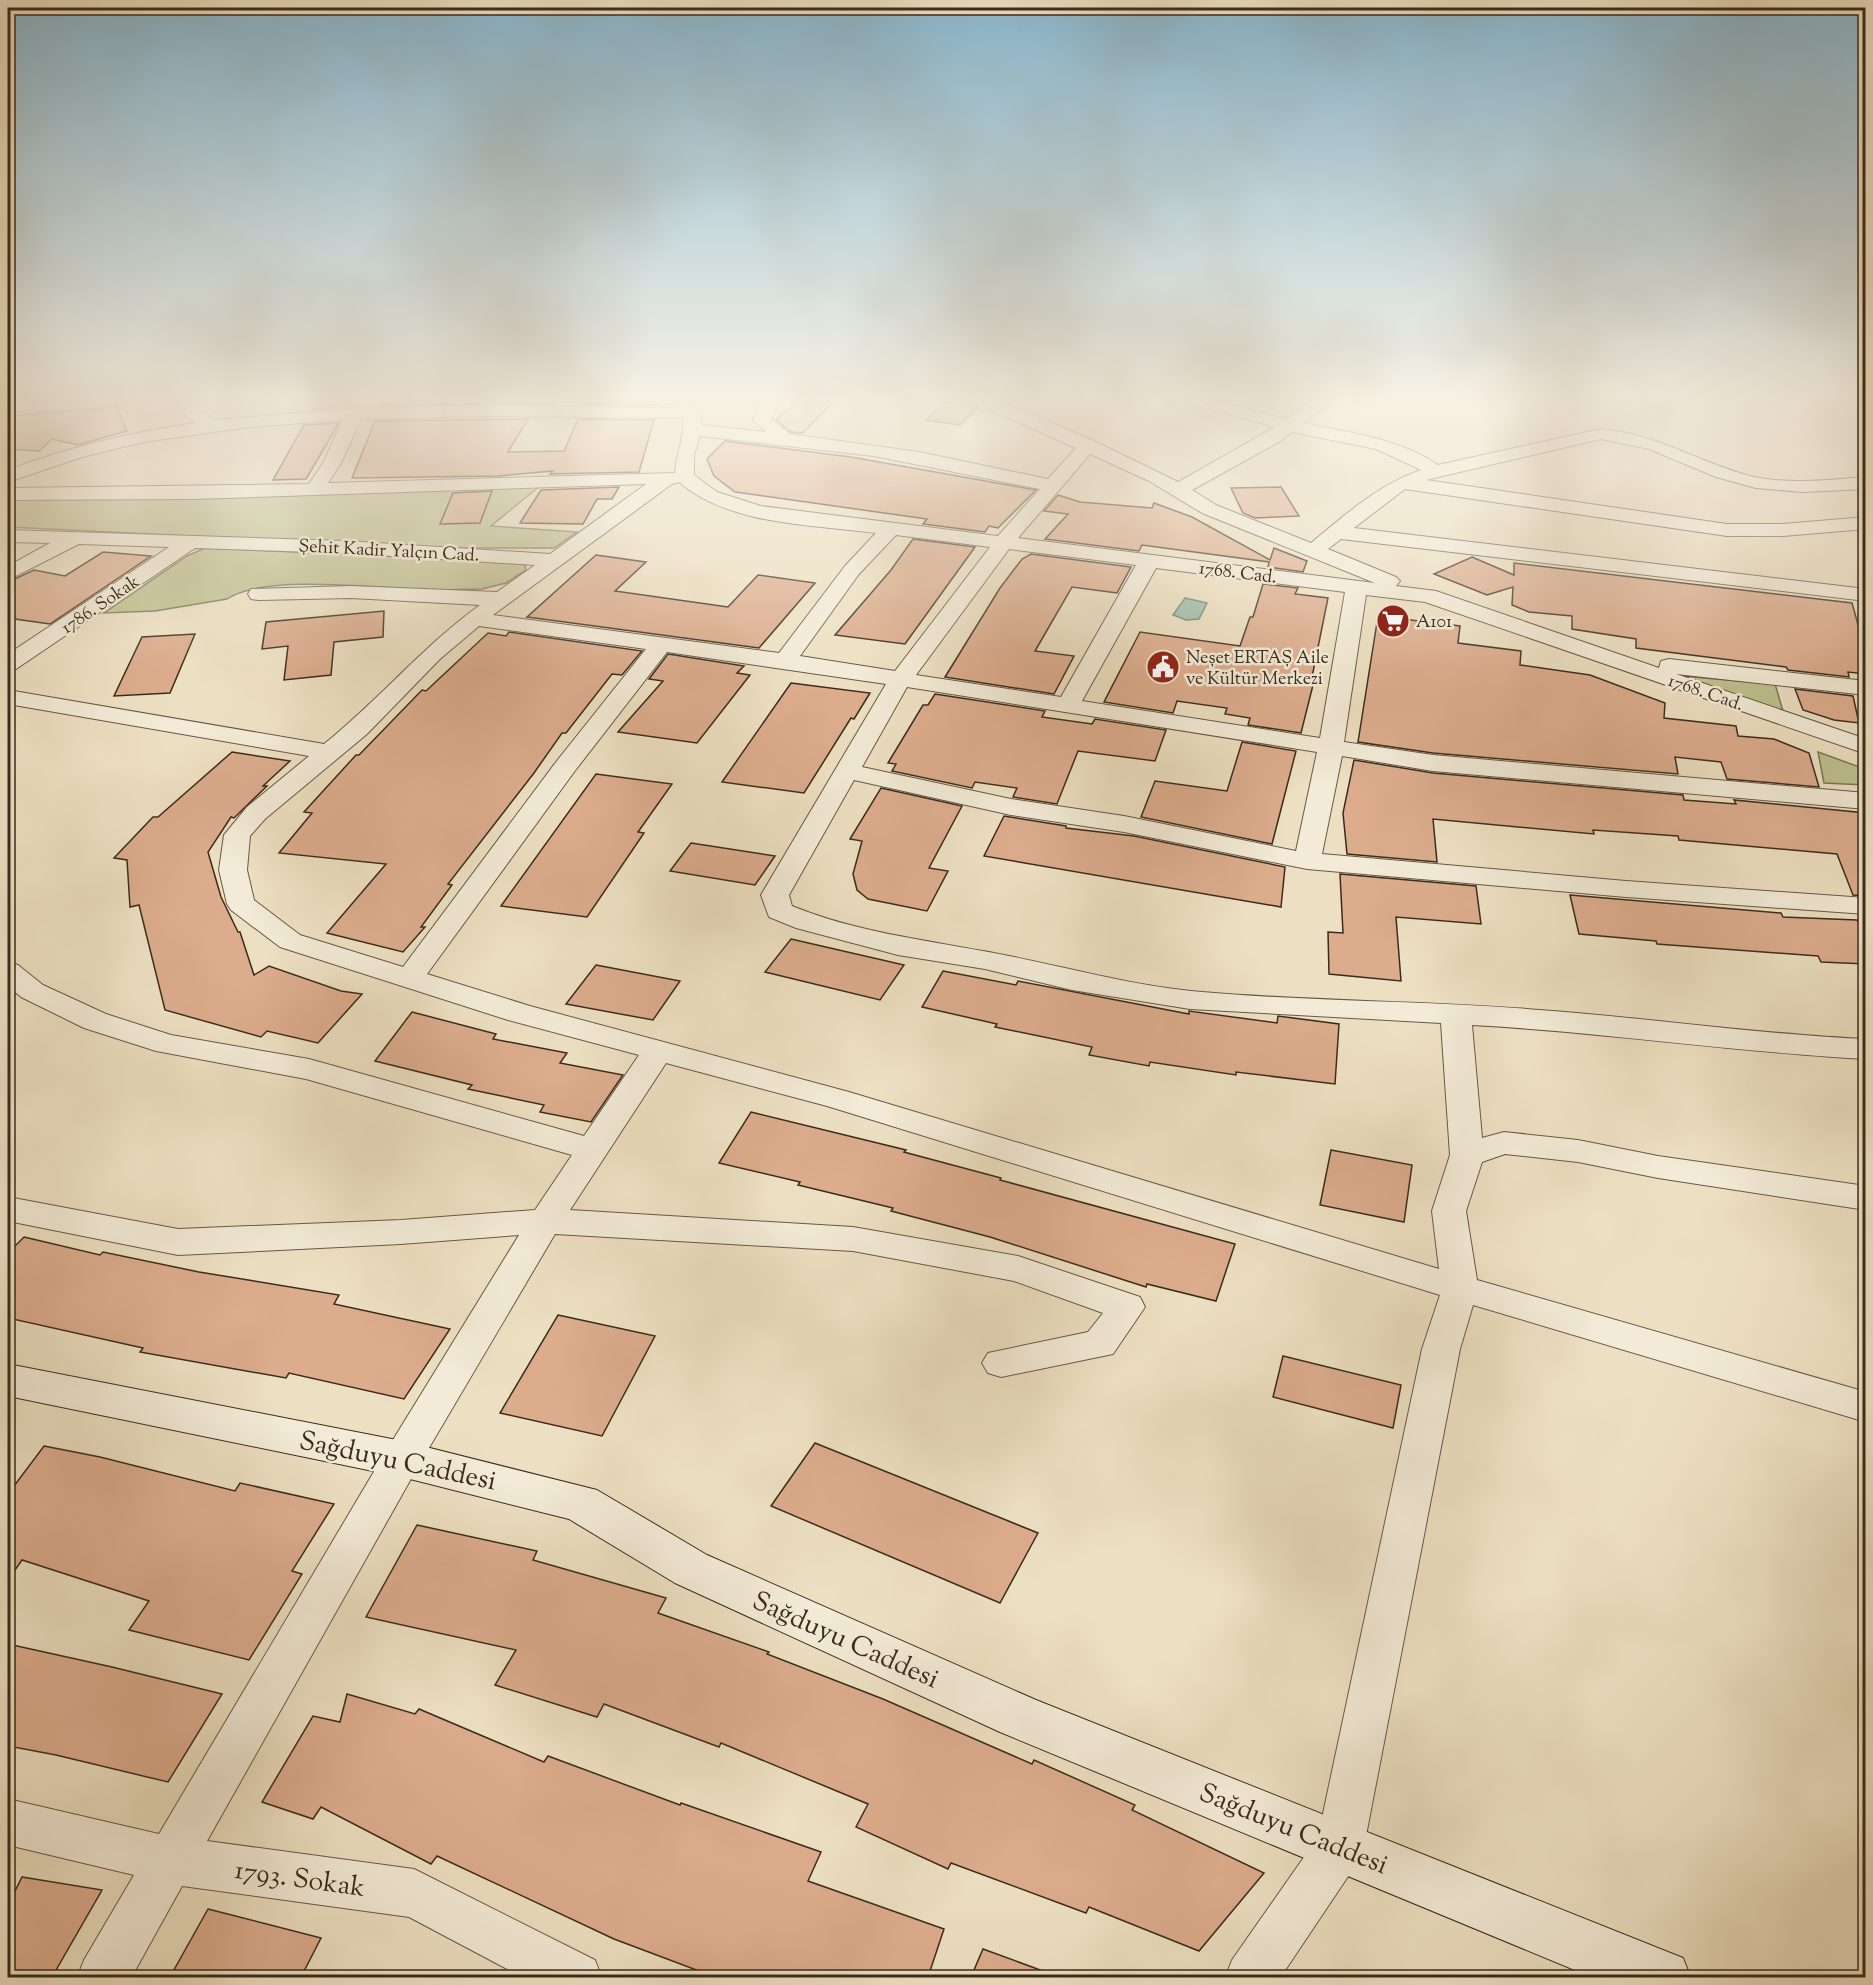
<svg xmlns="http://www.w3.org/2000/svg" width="1873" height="1985" viewBox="0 0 1873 1985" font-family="'Sorts Mill Goudy',serif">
	<rect width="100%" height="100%" fill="#ede0c2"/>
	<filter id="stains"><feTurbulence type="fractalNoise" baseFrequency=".00333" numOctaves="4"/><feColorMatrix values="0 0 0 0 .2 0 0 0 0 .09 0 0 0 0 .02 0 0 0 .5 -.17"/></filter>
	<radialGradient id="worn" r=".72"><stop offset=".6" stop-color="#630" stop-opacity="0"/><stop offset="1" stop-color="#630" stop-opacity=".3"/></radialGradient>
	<g fill="#bec18f" stroke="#7c7656" stroke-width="1.5">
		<polygon points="540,486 491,526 577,532 554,548 435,548 8,527 8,497 163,497"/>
		<path d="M205,548L517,562L525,565L526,570L506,583L482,589C465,589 448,590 432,590C383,589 265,573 227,599L155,611L104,613L187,556Z"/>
		<polygon points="1681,676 1775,684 1783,711"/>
		<polygon points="1818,752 1865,769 1865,785 1824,783"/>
	</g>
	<polygon fill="#9abead" stroke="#748473" stroke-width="1.5" points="1185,598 1207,603 1199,619 1186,620 1173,615"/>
	<g fill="#dcac8d" stroke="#3a2c1c" stroke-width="1.5">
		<polygon points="321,395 355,395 348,406 313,409"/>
		<polygon points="386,395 542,395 537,404 382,405"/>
		<polygon points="803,395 840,395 803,433 791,432 776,420"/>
		<polygon points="588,397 660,397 658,405 585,404"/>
		<polygon points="945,402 979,406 960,425 926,420"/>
		<polygon points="117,407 127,431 78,445 52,439 39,451 8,449 8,416"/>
		<polygon points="528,419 508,452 564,451 578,419 654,420 639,472 550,474 553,471 498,476 352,478 375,421"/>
		<polygon points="339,423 306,479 273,480 304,425"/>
		<polygon points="725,441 851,457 1036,490 998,528 989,526 985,532 923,524 927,519 735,492 714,476 707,459"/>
		<polygon points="619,487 612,499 597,499 583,524 520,523 541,490"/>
		<polygon points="1281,487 1299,516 1255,518 1243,513 1231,488"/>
		<polygon points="492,491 480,523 440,524 453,493"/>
		<polygon points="1058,495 1080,502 1152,508 1154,503 1192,517 1270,560 1274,548 1307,561 1303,572 1268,567 1269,562 1142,545 1139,551 1045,539 1068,514 1044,511"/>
		<polygon points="913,539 975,547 905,644 835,635 891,570"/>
		<polygon points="103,552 151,556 50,624 8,618 8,582 34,570 65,576"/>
		<polygon points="1031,554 1131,567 1117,593 1072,587 1035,651 1074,656 1054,694 945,677 1000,588 1022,559"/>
		<polygon points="596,555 646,562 615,591 728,607 758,575 815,583 759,648 527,617"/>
		<polygon points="1472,557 1514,575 1514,563 1852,603 1866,653 1866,674 1848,672 1849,677 1788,670 1786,667 1636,648 1636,639 1572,629 1572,616 1529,612 1512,605 1513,587 1487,595 1434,574"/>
		<polygon points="1263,584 1298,588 1295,594 1328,598 1312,677 1315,677 1301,733 1248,725 1250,718 1225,714 1227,708 1177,701 1173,713 1104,702 1140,632 1240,646 1250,617 1253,617"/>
		<polygon points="384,611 383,637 334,642 331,675 284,680 288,646 262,649 266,622"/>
		<polygon points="1378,616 1460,626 1458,643 1521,651 1520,665 1590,675 1665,703 1664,718 1736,726 1738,736 1774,739 1809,753 1819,787 1727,779 1721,762 1675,757 1678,774 1433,753 1358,742"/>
		<polygon points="509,632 642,651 622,675 612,674 566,733 562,733 534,773 448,884 452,885 421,927 425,927 403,952 327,933 386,864 279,853 312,813 304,812 356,755 359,755 422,690 426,691 488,633 506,636"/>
		<polygon points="195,634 170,693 114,696 142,637"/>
		<polygon points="668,654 744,666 737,673 750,675 697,743 618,732 663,681 649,679"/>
		<polygon points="791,683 870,693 854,719 851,718 804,793 722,782"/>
		<polygon points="1795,689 1853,696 1859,723 1834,720 1803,710"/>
		<polygon points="935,694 1045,711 1042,717 1092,724 1095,719 1166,730 1155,761 1078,751 1057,804 1013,797 1017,788 975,782 972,788 892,771 896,764 888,763 923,705 928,705"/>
		<polygon points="1242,742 1296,751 1272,844 1141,817 1155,781 1227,791"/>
		<polygon points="232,752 290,761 263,786 267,786 234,818 231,817 208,852 221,897 238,932 240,932 254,975 269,966 341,991 362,994 318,1043 267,1031 261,1037 165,1010 139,905 130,907 127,860 114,858 153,817 158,817"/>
		<polygon points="1354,760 1433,773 1683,795 1684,800 1736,804 1734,800 1866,813 1866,896 1853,895 1837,854 1679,840 1678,836 1593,830 1594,834 1433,819 1437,862 1347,854 1343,813"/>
		<polygon points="596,774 672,784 638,832 644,833 587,917 501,906"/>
		<polygon points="881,788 962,806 929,868 948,871 927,911 868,899 857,890 853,874 862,841 850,839"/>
		<polygon points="1004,816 1066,826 1066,828 1134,836 1285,867 1281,907 984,856"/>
		<polygon points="691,843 775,856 755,885 670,871"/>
		<polygon points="1340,874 1476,886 1481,924 1396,917 1401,981 1329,974 1328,932 1343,933"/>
		<polygon points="1570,895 1781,913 1783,917 1857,920 1866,935 1866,964 1821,962 1818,956 1657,944 1656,941 1579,934"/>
		<polygon points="791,939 904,965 880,1000 765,972"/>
		<polygon points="596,965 680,981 653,1020 566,1004"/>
		<polygon points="943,971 1016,985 1018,981 1189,1014 1189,1011 1277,1023 1278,1016 1339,1024 1335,1084 1236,1072 1236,1075 1150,1062 1149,1066 1089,1055 1092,1047 995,1027 997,1024 922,1007"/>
		<polygon points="412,1012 496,1034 493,1039 567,1053 560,1063 623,1075 591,1122 540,1112 544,1105 468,1089 472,1085 375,1061"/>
		<polygon points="751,1112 906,1150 904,1152 1001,1178 1000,1180 1235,1244 1216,1301 1147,1284 1146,1287 990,1237 891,1211 893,1208 798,1185 800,1182 719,1163"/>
		<polygon points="1331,1150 1412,1165 1404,1222 1320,1205"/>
		<polygon points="24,1237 100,1255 103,1252 199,1272 339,1295 334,1304 450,1329 404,1399 289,1373 286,1378 140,1352 143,1348 8,1318 8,1253"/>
		<polygon points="558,1315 655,1336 602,1436 500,1413"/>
		<polygon points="1283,1356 1401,1385 1393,1428 1273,1397"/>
		<polygon points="815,1443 1038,1533 1000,1603 771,1506"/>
		<polygon points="44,1446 100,1457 235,1491 240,1483 334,1504 292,1571 302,1574 249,1660 129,1630 149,1601 22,1560 8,1580 8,1494"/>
		<polygon points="417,1525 537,1551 533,1560 666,1598 658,1613 769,1652 767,1654 883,1699 1032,1764 1034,1760 1135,1805 1132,1810 1264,1873 1199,1951 1089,1907 1086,1913 951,1863 948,1869 856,1827 868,1804 721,1743 719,1747 604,1704 597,1717 495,1685 516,1650 366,1617"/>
		<polygon points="8,1644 112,1667 222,1694 168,1782 56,1755 8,1746"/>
		<polygon points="347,1694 415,1714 419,1709 544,1762 548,1756 680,1805 681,1803 821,1852 808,1881 944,1929 928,1977 715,1977 614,1939 437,1856 431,1864 321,1807 313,1819 262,1802 313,1716 340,1722"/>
		<polygon points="22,1877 102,1890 52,1977 8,1977 8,1905"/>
		<polygon points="208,1909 321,1938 301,1977 170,1977"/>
		<polygon points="983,1949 1054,1975 1054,1977 971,1977"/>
	</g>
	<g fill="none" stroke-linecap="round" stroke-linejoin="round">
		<defs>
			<g id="street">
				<polygon points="105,395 139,395 136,399 82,410 8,411 8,401 82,400"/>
				<path d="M156,395H177L216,420L355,408L487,405L677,408L669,395H687L701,418L702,425L766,432L753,420L760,404L769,395H788L777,406L771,419L790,434L919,452L1048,479L1076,448L991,410L982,400L983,395H1001L1003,402L1094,441L1178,482L1275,427L1172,399L1169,395H1197L1286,419L1320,395H1339L1303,423C1350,433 1398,438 1438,465L1601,429C1657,434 1698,462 1750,476C1787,485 1828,480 1866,477V489L1803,492L1756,488L1716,477L1649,449L1601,439L1426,480L1727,524H1783L1866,517V529L1783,536H1727L1405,489L1354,528L1866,589V601L1341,539L1328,549L1396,577L1400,581L1396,586L1436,591L1659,668L1661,661L1669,659L1866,681V695L1676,674L1866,739V754L1425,602L1366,595L1344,742L1433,755L1866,793V809L1433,771L1342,756L1322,854L1626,881L1866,898V914L1626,897L1307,869L1124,832L1011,815L854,780L789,895L792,906C853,931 918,939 983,951C1052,963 1120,984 1191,991C1307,1002 1424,1000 1540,1010C1649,1018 1756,1034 1866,1039V1059C1734,1052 1604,1032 1472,1025L1482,1138L1504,1132L1578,1140L1658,1156L1866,1186V1210L1658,1178L1578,1162L1505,1154L1482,1162L1466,1211L1477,1280L1866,1392V1422L1473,1305L1460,1349L1364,1846L1357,1863L1280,1978H1225L1232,1960L1318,1837L1422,1349L1440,1295L827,1106L666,1063L570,1210L853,1227L1018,1256L1140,1297L1145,1307L1113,1354L1001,1377L988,1373L982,1363L988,1353L1088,1332L1103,1313L1014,1281L853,1251L555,1234L416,1470L207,1841L414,1869L595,1960L602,1978H524L409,1917L182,1886L131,1978H77L84,1960L134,1875L8,1845V1799L159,1834L388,1448L519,1235L401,1244L178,1255L8,1221V1197L178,1229L401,1220L535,1210L572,1155L306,1079L156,1051L84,1028L21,997L8,986V962L18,965L43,985L106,1014L171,1035L309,1059L584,1136L639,1055L508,1020L280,947L231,910L227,904L219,870L224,835L247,807L309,756L8,704V690L324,744C379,700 423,646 480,605L351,598L259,600L251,599L248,594L251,589L351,586L497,592L535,565L345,553L195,548L16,669L8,671V654L169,547L79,544L8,580V566L50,543L8,542V530L345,541L550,554L646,484L193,499L8,500V488L309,484L323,463L343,420L250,427L144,442L82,457L8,482V470C69,447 132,432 196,423ZM487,416L683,418C685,437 676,454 675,473L328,483L341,463L361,419ZM1292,432L1376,449L1421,470C1378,485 1346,514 1311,543L1216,505L1192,490L1279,442ZM700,436L874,456L1040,489L998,536L761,506L717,492L694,475V455ZM1090,454L1149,481L1202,513L1375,583L1018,538ZM679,482C728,525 814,525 876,533L845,566L779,653L493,615L672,484ZM896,535L990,547L895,671L800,656L859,574ZM1009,549L1136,565L1061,697L916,675ZM1156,568L1345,592L1320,738L1082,701ZM479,626L646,649L556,762L403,967L300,935L254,900L247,870L250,836L265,819L367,734L440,659ZM667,652L886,684L761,895L769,917L796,928L898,955L985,969L1072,990L1190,1009L1441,1023L1450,1155L1432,1211L1439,1269L849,1092L530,1006L427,974L574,772ZM907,687L1317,752L1296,851L1124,816L1011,799L862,767Z"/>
			</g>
			<polygon id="secondary" points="8,1364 402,1441 597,1490 707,1555 1036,1700 1683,1958 1691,1978 1594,1978 1000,1732 675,1583 569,1519 402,1477 8,1396"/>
		</defs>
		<use href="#street" stroke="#675946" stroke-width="2"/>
		<use href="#secondary" stroke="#3a2c1c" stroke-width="2"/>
		<use href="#street" fill="#f3ebd7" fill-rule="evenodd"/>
		<use href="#secondary" fill="#f3ebd7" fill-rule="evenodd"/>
	</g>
	<linearGradient id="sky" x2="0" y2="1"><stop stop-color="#89b8d0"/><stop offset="0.59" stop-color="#f7f1e4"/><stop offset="1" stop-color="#f7f1e4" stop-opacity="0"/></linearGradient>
	<rect width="1873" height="673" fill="url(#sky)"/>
	<defs>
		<symbol id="supermarket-disc" viewBox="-11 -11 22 22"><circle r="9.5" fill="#8f2418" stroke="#f3ebd7"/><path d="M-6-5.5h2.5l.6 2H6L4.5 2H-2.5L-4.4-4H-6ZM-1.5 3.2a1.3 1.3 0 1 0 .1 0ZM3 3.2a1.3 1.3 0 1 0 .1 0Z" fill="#fff"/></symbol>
		<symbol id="civic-disc" viewBox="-11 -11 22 22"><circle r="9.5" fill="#8f2418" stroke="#f3ebd7"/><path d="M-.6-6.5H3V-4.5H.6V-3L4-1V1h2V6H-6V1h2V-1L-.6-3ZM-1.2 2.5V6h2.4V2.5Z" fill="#fff"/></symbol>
	</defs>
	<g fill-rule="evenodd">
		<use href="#supermarket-disc" x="1374" y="602" width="38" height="38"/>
		<use href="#civic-disc" x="1144" y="648" width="38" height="38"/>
	</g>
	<g text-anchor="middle" stroke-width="5" stroke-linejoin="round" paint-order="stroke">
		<g font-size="18" fill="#3a2c1c" stroke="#f3ebd7">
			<text transform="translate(389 550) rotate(3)" y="6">Şehit Kadir Yalçın Cad.</text>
			<text transform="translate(1238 572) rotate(7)" y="6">1768. Cad.</text>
			<text transform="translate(100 604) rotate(-34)" y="6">1786. Sokak</text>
			<text transform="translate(1706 692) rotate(19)" y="6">1768. Cad.</text>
		</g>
		<g font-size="18" fill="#3a2c1c" stroke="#f3ebd7" text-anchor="start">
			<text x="1416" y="627">A101</text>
			<text x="1186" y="663">Neşet ERTAŞ Aile<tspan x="1186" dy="21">ve Kültür Merkezi</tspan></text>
		</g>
		<g font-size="27" fill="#3a2c1c" stroke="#f3ebd7">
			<text transform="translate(398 1460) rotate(12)" y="9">Sağduyu Caddesi</text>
			<text transform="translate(846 1639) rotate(24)" y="9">Sağduyu Caddesi</text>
			<text transform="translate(1294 1828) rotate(22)" y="9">Sağduyu Caddesi</text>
			<text transform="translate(300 1878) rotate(8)" y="9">1793. Sokak</text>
		</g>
	</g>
	<rect width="1873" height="1985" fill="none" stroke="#ede0c2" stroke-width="30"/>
	<rect x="9" y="9" width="1855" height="1967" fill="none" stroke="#3a2c1c" stroke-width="3"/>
	<rect x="15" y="15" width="1843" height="1955" fill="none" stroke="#3a2c1c" stroke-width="1.5"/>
	<rect width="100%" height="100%" filter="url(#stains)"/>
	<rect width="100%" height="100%" fill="url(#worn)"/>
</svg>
